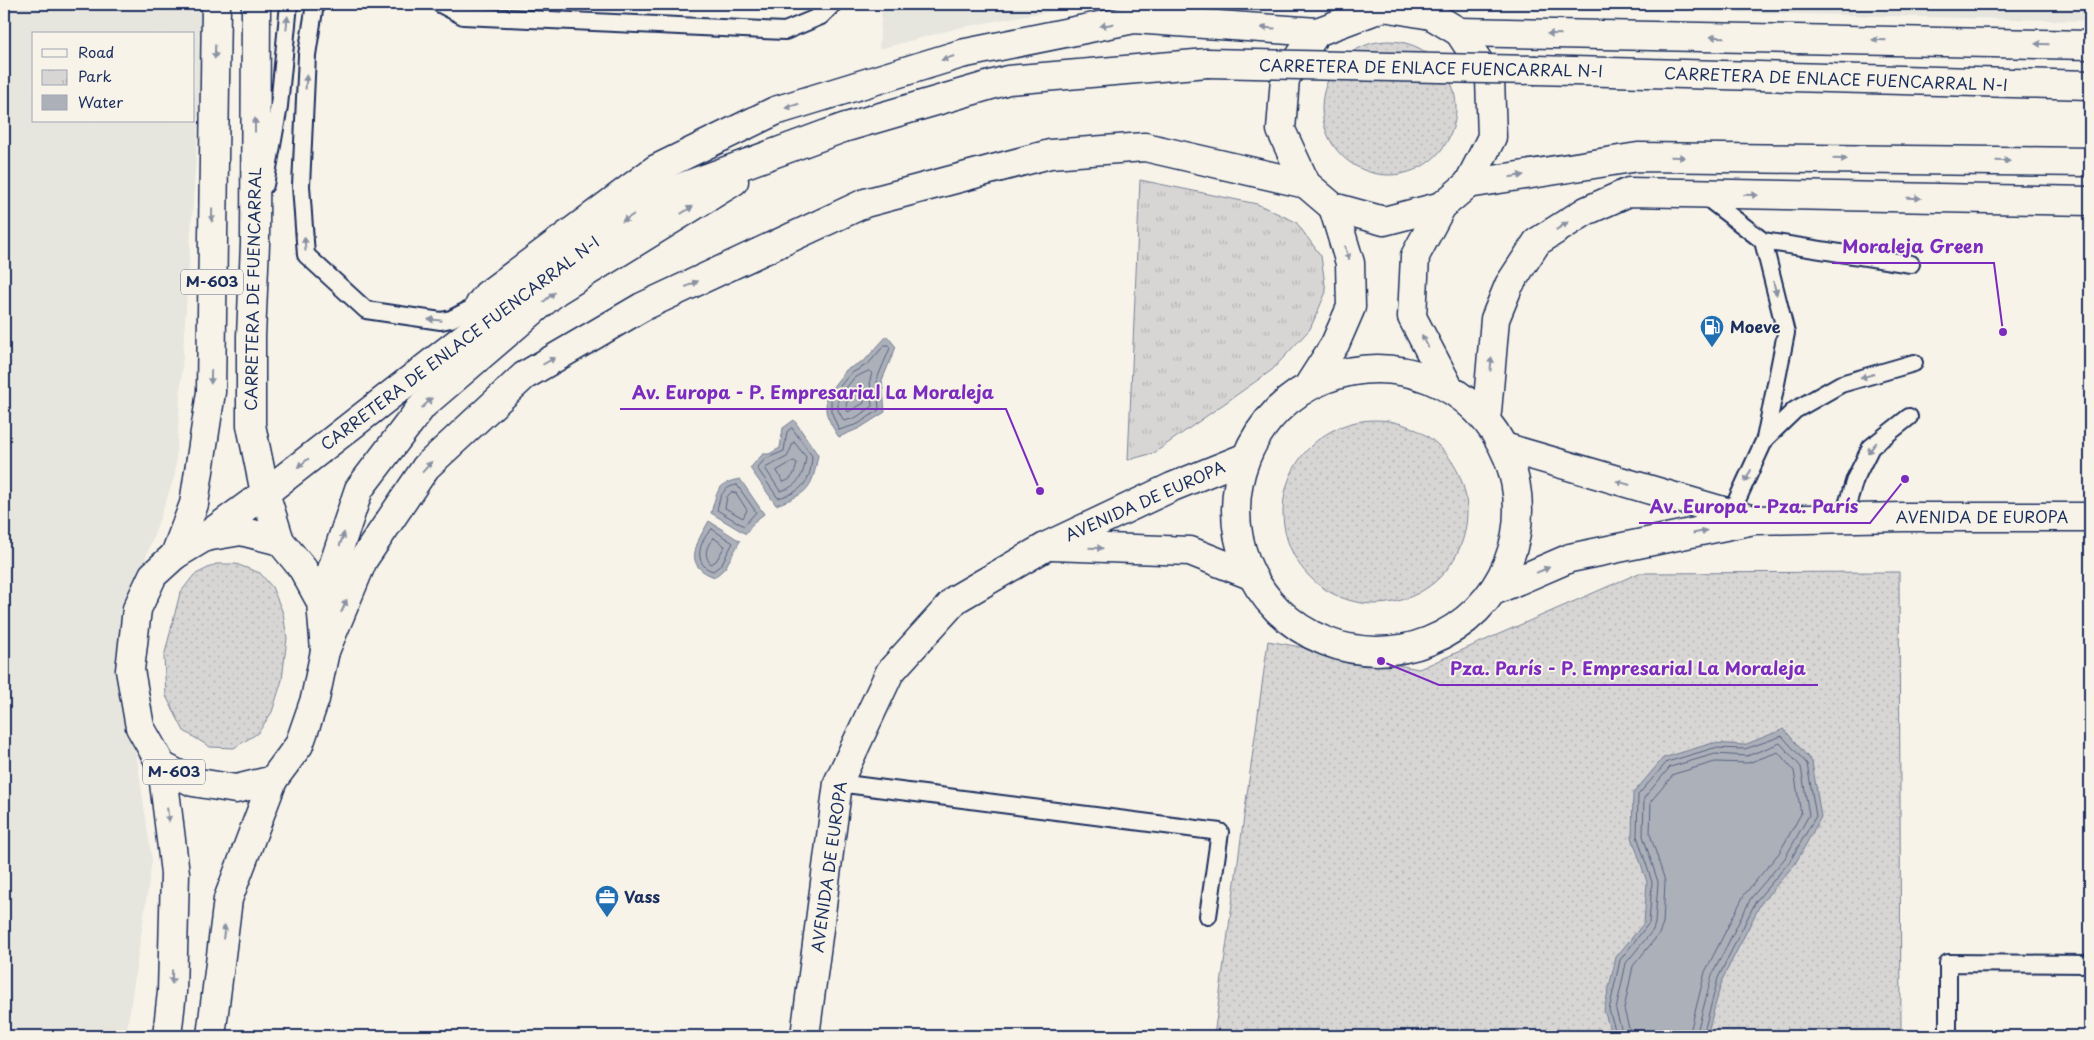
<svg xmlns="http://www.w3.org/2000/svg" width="2094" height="1040" viewBox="0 0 2094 1040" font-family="'Playpen Sans',sans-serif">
	<defs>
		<pattern id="grass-dots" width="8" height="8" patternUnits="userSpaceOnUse" patternTransform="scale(1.25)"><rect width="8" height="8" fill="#d7d6d4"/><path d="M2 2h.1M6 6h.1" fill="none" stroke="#b8b8b8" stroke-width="1.8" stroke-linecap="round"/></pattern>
		<pattern id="park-tufts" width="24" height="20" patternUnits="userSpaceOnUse" patternTransform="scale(1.25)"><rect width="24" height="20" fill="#d7d6d4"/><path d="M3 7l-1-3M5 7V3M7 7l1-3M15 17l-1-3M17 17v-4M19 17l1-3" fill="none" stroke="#b8b8b8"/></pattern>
	</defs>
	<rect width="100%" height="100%" fill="#f7f3e8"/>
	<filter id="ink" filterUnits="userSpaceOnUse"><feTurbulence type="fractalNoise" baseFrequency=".02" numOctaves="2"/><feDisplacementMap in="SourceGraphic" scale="10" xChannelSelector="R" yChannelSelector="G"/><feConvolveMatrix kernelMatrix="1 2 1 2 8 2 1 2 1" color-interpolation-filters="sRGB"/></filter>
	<g filter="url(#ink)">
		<g fill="#e6e5de" fill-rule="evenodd">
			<path d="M4,4H206L175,475L128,608L125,676L152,861L126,1036H4ZM34,34H194V121H34Z"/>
			<polygon points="882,4 1118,4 1026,15 958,28 879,49"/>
			<polygon points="1432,4 2090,4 2090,21 1686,11 1445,11"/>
		</g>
		<g fill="url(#grass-dots)" stroke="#798299">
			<circle cx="1389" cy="108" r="67"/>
			<circle cx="1375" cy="512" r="92"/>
			<polygon points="216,564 236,564 260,573 272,587 283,613 287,638 282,680 272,712 258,733 234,748 210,747 184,731 166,696 164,657 180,593 194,575"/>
			<polygon points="1899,572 1901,1036 1214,1036 1268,641 1419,669 1639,573"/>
		</g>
		<polygon fill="url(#park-tufts)" stroke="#798299" points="1140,180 1257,204 1296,222 1321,256 1326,292 1310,329 1272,370 1154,453 1128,460"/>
		<g fill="#acb0b9" stroke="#727c95">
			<path d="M887,336L896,347L882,380L885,412L860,428L839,437C835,432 826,416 826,410C826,404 827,403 825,397L846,370L865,360Z"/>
			<path d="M794,420L818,455C812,489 809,493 776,505L750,468L763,454H769L780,448L783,428Z"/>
			<path d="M740,479L764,514L755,521L746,534L711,513C717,493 716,483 740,479Z"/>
			<path d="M709,521L740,541L725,568L715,577C681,566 697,542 709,521Z"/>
			<polygon points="1784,729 1812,762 1821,817 1795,864 1761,903 1722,980 1707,1036 1612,1036 1604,1010 1616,957 1644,923 1647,882 1632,837 1633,794 1663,758 1713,743 1744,745"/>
		</g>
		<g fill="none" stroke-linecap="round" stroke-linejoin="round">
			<g stroke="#556382" stroke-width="1">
				<polygon points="885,345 888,345 890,348 877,379 879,410 858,424 839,430 831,411 831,397 850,374 868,364"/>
				<polygon points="869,371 872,373 870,380 872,407 855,418 844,421 838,410 838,398 854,378"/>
				<path d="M859,384L863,385L864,403L848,412C842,402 853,392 859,384Z"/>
				<path d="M792,428L812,456C811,481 803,492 778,498L757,468L765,459L784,451L787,432Z"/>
				<path d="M794,442L806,457C804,475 798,487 780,491L765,468L787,457Z"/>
				<path d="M794,461L797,463C795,472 793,480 783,482L777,471Z"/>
				<path d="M737,485L756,512L744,526L717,510C720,497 722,487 737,485Z"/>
				<polygon points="732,492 736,493 747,510 743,518 725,508 727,497"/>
				<path d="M712,529L733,543L721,565L713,571C692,565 699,540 712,529Z"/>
				<path d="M714,538L725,546L716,561L711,564C703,556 706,545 714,538Z"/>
				<polyline points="1617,1036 1609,1010 1620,960 1649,923 1652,882 1637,836 1638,795 1667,762 1714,748 1745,749 1782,736 1807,764 1816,816 1790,861 1756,901 1718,978 1703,1036"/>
				<polyline points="1623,1036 1616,1010 1626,963 1653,930 1655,923 1658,882 1643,836 1644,798 1670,767 1715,754 1747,756 1780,743 1801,767 1809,815 1785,858 1751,898 1712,975 1696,1036"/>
				<polyline points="1631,1036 1624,1009 1633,966 1659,934 1663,924 1665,881 1650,834 1651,801 1674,774 1715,762 1748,763 1778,752 1794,771 1801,814 1779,853 1744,895 1705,972 1689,1036"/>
			</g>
			<defs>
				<g id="lane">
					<polyline points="315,4 307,55 301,186 306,255 366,310 441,321 451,319 480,304"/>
					<polyline points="440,4 463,16 785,31 821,16 833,4"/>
					<polyline points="265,185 279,106 289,4"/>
					<polyline points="1702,194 1763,241 1911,264"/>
					<polyline points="1763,241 1786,333 1765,439"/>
					<polyline points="1731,513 1765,439 1795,410 1841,384 1914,363"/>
					<polyline points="1843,518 1855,479 1871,447 1909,417"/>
					<polyline points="838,783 1220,832 1208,916"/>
					<polyline points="1948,1036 1948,963 2090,964"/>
				</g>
				<g id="street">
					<polyline points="1459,32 2090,45"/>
					<polyline points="1306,184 1281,130 1285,78 1317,32"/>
					<polyline points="1468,184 1638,157 2090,162"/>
					<polyline points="480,304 487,295 656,169 775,111 961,54 1134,19 1317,32 1384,7 1431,15 1459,32 1490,79 1492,137 1468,184 1442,206 1415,256 1412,317 1447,384"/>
					<circle cx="1377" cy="510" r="141"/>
					<polyline points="1310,383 1335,344 1351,307 1350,263 1333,207"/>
					<polyline points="1487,412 1495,319 1509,285 1537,242 1586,211 1629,192 2090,201"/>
					<polyline points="1507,448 1750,519"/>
					<polyline points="1051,546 1190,551 1248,574"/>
					<polyline points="1498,589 1570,558 1754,520 1904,517 2090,517"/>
					<polyline points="325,651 363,560 426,467 524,376 642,307 865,203 1050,154 1145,147 1306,184 1333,207 1384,221 1442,206"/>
					<polyline points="805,1036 838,783 890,672 956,599 1047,546 1172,487 1244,458"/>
				</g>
				<g id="primary">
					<polyline points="1536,70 2090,85"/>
					<polyline points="205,537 265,493 516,297 589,242 669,192 843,128 1008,80 1207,63"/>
					<polyline points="321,602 359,489 423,405 556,291 734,181"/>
				</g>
				<g id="highway">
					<polyline points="256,4 255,244 251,336 251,425 265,493 280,541"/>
					<polygon points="241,531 280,541 303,569 321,602 325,651 315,699 299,745 273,780 236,789 193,782 162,766 140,727 130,670 137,609 153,575 175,555 205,537"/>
					<polyline points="175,555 194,504 211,392 216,4"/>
					<polyline points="162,766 175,873 172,992 167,1036"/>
					<polyline points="211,1036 228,899 273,780"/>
				</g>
			</defs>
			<use href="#lane" stroke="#1b2f5e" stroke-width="20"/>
			<use href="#street" stroke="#1b2f5e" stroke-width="31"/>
			<use href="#primary" stroke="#1b2f5e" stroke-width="31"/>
			<use href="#highway" stroke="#1b2f5e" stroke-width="31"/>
			<use href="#lane" stroke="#f7f3e8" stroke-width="16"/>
			<use href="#street" stroke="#f7f3e8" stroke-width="28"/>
			<use href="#primary" stroke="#f7f3e8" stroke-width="28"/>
			<use href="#highway" stroke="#f7f3e8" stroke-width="28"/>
			<defs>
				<polyline id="primary-bridge" points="1207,63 1536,70"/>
			</defs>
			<use href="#primary-bridge" stroke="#1b2f5e" stroke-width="31" stroke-linecap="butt"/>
			<use href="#primary-bridge" stroke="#f7f3e8" stroke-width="28"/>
		</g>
		<defs><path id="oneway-solid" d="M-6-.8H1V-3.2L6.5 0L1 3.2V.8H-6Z" transform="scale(1.25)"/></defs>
		<g fill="#8991a3">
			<use href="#oneway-solid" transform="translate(287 23) rotate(-84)"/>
			<use href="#oneway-solid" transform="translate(1107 25) rotate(169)"/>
			<use href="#oneway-solid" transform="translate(1268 28) rotate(-176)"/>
			<use href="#oneway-solid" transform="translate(1554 34) rotate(-179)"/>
			<use href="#oneway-solid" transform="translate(1717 37) rotate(-179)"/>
			<use href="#oneway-solid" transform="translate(1879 40) rotate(-179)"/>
			<use href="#oneway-solid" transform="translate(2042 44) rotate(-179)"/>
			<use href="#oneway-solid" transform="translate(215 52) rotate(92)"/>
			<use href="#oneway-solid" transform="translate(948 58) rotate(163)"/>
			<use href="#oneway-solid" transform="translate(306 82) rotate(-87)"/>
			<use href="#oneway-solid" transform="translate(792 106) rotate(163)"/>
			<use href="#oneway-solid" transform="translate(255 125) rotate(-90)"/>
			<use href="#oneway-solid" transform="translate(1678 157) rotate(1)"/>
			<use href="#oneway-solid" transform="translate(1840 159) rotate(1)"/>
			<use href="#oneway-solid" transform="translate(2003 161) rotate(1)"/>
			<use href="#oneway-solid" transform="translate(1517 176) rotate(-9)"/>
			<use href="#oneway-solid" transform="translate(1751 195) rotate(1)"/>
			<use href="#oneway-solid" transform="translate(1914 198) rotate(1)"/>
			<use href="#oneway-solid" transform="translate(687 210) rotate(-32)"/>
			<use href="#oneway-solid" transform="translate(212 215) rotate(91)"/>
			<use href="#oneway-solid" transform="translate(628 218) rotate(148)"/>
			<use href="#oneway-solid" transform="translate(1562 226) rotate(-33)"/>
			<use href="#oneway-solid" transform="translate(305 244) rotate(-94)"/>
			<use href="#oneway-solid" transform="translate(1347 253) rotate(73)"/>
			<use href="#oneway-solid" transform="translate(692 284) rotate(-25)"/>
			<use href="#oneway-solid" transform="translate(1775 288) rotate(76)"/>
			<use href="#oneway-solid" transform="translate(549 297) rotate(-41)"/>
			<use href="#oneway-solid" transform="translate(435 320) rotate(-174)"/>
			<use href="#oneway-solid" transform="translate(1425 341) rotate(-117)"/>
			<use href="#oneway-solid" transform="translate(549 361) rotate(-30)"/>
			<use href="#oneway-solid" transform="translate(1491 364) rotate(-85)"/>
			<use href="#oneway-solid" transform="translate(1867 376) rotate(164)"/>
			<use href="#oneway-solid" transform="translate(211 377) rotate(91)"/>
			<use href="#oneway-solid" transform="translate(427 403) rotate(-44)"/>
			<use href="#oneway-solid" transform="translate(1872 448) rotate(129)"/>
			<use href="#oneway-solid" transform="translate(303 463) rotate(142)"/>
			<use href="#oneway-solid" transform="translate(427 467) rotate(-49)"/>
			<use href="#oneway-solid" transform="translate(1748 476) rotate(115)"/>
			<use href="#oneway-solid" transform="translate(1623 483) rotate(-164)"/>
			<use href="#oneway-solid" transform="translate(1700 532) rotate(-12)"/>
			<use href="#oneway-solid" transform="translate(342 539) rotate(-71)"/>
			<use href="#oneway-solid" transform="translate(1096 548) rotate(2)"/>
			<use href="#oneway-solid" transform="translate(1543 570) rotate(-23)"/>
			<use href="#oneway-solid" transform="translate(344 606) rotate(-67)"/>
			<use href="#oneway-solid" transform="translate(168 815) rotate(83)"/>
			<use href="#oneway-solid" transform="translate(224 932) rotate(-82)"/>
			<use href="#oneway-solid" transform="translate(172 977) rotate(91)"/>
		</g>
	</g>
	<defs>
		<symbol id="fuel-pin" viewBox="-11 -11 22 30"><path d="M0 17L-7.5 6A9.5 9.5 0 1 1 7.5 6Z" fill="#1f6fb2" stroke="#f7f3e8"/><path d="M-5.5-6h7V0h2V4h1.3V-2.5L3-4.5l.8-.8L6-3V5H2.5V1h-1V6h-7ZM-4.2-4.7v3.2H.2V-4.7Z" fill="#fff"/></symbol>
		<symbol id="office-pin" viewBox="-11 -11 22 30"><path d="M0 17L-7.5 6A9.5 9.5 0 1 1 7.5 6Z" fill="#1f6fb2" stroke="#f7f3e8"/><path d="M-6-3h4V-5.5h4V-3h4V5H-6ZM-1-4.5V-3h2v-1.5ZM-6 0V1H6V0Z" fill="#fff"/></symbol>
	</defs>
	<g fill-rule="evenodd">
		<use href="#fuel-pin" x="1698" y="313" width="28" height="38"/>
		<use href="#office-pin" x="593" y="883" width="28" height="38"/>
	</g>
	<g text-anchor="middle" stroke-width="4" stroke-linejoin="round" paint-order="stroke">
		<g fill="#f7f3e8" stroke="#5d6a87" stroke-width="1">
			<rect x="181" y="269.5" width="62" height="25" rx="4"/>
			<rect x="143" y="759.5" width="62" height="25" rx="4"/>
		</g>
		<g font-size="15" font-weight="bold" fill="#1b2f5e">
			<text x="212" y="287">M-603</text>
			<text x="174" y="777">M-603</text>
		</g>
		<g font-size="16" fill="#1b2f5e" stroke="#f7f3e8">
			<text transform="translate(1431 68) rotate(1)" y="6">CARRETERA DE ENLACE FUENCARRAL N-I</text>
			<text transform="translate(1836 79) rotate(2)" y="6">CARRETERA DE ENLACE FUENCARRAL N-I</text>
			<text transform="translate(253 289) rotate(-89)" y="6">CARRETERA DE FUENCARRAL</text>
			<text transform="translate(460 343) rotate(-37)" y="6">CARRETERA DE ENLACE FUENCARRAL N-I</text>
			<text transform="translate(1145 501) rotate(-24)" y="6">AVENIDA DE EUROPA</text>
			<text x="1982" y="523">AVENIDA DE EUROPA</text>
			<text transform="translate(829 867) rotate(-82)" y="6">AVENIDA DE EUROPA</text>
		</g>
		<g font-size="16" font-weight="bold" fill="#1b2f5e" stroke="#f7f3e8" text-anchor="start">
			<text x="1730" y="333">Moeve</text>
			<text x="624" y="903">Vass</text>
		</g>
	</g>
	<path fill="none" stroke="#7b2cbf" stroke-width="2" d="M2003 332L1994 263H1832M1040 491L1006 409H620M1905 479L1870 523H1639M1381 661L1439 685H1818"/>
	<g fill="#7b2cbf" stroke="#f7f3e8" stroke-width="2">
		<circle cx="2003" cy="332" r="5"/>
		<circle cx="1040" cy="491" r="5"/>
		<circle cx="1905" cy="479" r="5"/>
		<circle cx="1381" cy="661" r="5"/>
	</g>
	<g font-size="18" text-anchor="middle" font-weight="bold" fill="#7b2cbf" stroke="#f7f3e8" stroke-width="4" stroke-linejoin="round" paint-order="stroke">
		<text x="1913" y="253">Moraleja Green</text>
		<text x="813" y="399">Av. Europa - P. Empresarial La Moraleja</text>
		<text x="1754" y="513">Av. Europa - Pza. París</text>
		<text x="1628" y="675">Pza. París - P. Empresarial La Moraleja</text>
	</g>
	<rect width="2094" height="1040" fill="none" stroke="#f7f3e8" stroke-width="20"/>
	<rect x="10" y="10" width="2074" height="1020" fill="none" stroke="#1b2f5e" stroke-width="2" filter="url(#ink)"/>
	<rect x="32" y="32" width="162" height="90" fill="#f7f3e8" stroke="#9fa5b1"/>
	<rect x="42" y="49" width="25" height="8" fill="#f7f3e8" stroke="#9fa5b1"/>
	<text x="78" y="58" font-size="15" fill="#1b2f5e">Road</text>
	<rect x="42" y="70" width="25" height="15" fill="url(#park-tufts)" stroke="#9fa5b1"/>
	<text x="78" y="82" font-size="15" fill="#1b2f5e">Park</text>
	<rect x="42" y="95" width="25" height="15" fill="#acb0b9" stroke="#9fa5b1"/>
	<text x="78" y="108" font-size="15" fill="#1b2f5e">Water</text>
</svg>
